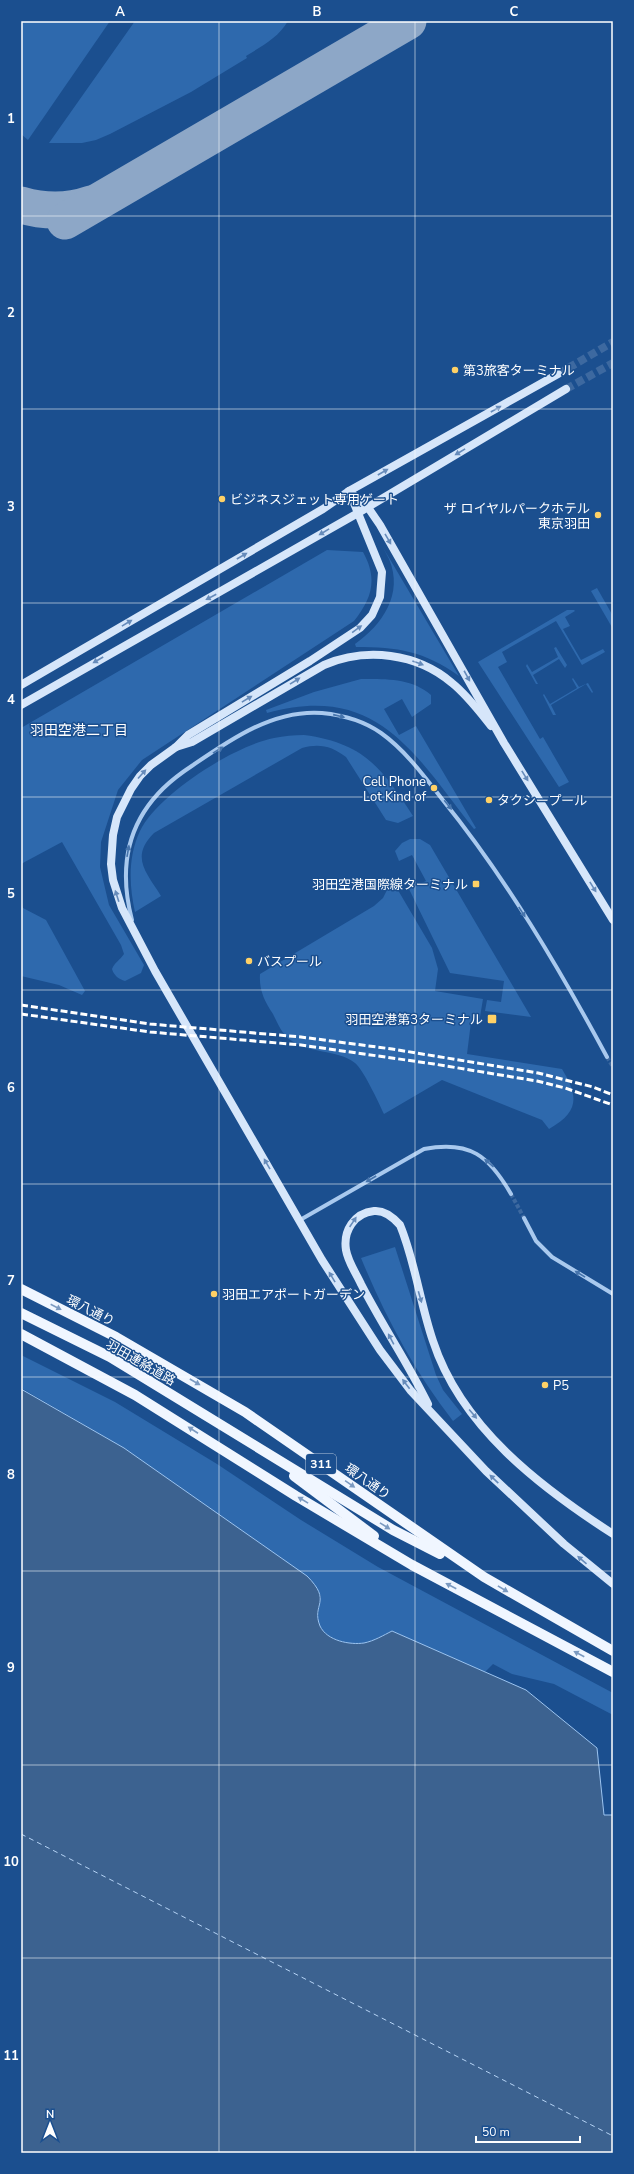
<svg xmlns="http://www.w3.org/2000/svg" width="634" height="2174" viewBox="0 0 634 2174" font-family="'Nunito Sans','Noto Sans JP',sans-serif">
	<rect width="100%" height="100%" fill="#1b4f8f"/>
	<g fill="#2e69ad">
		<polygon points="24,21 110,21 28,140 21,134 21,26"/>
		<path d="M135,21H288C278,38 262,46 246,56L247,58L191,92L110,134L96,140L82,143H49Z"/>
		<path d="M375,534L459,676C424,651 398,647 356,647L355,644C382,625 404,594 389,559C385,551 380,542 375,534Z"/>
		<path d="M327,550L363,552C378,579 372,598 354,621L142,760L118,790L101,842L100,867L109,905L144,965L141,973L125,981C119,979 114,976 112,969C115,962 120,960 124,954L121,945L62,842L21,864V728Z"/>
		<polygon points="597,588 613,616 613,629 591,591"/>
		<polygon points="567,610 574,610 575,611 565,617 570,626 563,629 581,660 603,649 605,652 582,665 556,621 502,652 507,662 498,667 540,739 543,737 569,782 559,787 478,662"/>
		<polygon points="556,647 567,665 565,668 559,659 533,675 538,684 536,684 526,666 527,664 532,672 558,657 554,648"/>
		<polygon points="573,678 579,687 588,683 593,692 592,693 586,684 551,705 556,715 553,715 543,695 544,694 550,704 577,688 572,679"/>
		<path d="M361,679C385,679 412,678 431,695V704L412,717L402,699L384,709L399,735L416,726L476,828L474,829C415,755 378,682 267,713L266,710L314,692Z"/>
		<path d="M304,735C364,743 382,768 413,816L398,823L386,820L346,757C332,746 319,743 302,748L154,833C130,857 146,872 161,896L135,912C129,886 128,856 140,831C158,794 234,746 274,738C284,736 294,735 304,735Z"/>
		<polygon points="410,839 420,839 430,845 531,1017 485,1011 487,1000 501,1002 504,981 450,973 409,889 426,881 412,855 399,861 395,851 402,843"/>
		<path d="M392,880L432,948L438,969L435,991L483,999L479,1023L471,1022L467,1054L562,1069C579,1097 579,1112 549,1129L542,1120L442,1080L384,1114C379,1103 363,1069 355,1063C337,1049 308,1054 289,1039C282,1034 277,1022 273,1014C264,1000 259,990 260,974L374,906L383,898Z"/>
		<polygon points="21,903 23,908 46,920 85,991 82,995 59,985 21,976"/>
		<path d="M395,1247L436,1375L443,1390L462,1414L453,1421C414,1371 385,1316 361,1258Z"/>
		<path d="M21,1355L115,1402L217,1464L301,1520L378,1567L613,1693V1715L554,1684L512,1674L493,1664L485,1672L392,1631C384,1635 374,1641 364,1643C350,1645 327,1641 320,1626C316,1618 320,1605 321,1596L307,1576L124,1448L21,1388Z"/>
	</g>
	<path fill="#3c6290" stroke="#9cc4f0" d="M21,1389L124,1448L307,1576C333,1602 311,1604 320,1626C327,1641 350,1645 364,1643C374,1641 384,1635 392,1631L526,1690L597,1748L604,1815H613V2153H21Z"/>
	<g fill="none" stroke-linecap="round" stroke-linejoin="round">
		<polyline stroke="#b5d3f5" stroke-width="1" stroke-dasharray="5 4" stroke-linecap="butt" points="21,1834 613,2136"/>
		<g stroke="#8da7c7" stroke-width="37">
			<path d="M21,205C45,212 68,212 91,204"/>
			<polyline points="65,221 408,21"/>
		</g>
		<g stroke="#3d69a0" stroke-width="4" stroke-dasharray="4 2" stroke-linecap="butt">
			<polyline points="607,1057 613,1067"/>
			<polyline points="511,1194 524,1218"/>
		</g>
		<g stroke="#3d69a0" stroke-width="8" stroke-dasharray="8 4" stroke-linecap="butt">
			<polyline points="558,374 613,342"/>
			<polyline points="566,389 613,363"/>
		</g>
		<g stroke="#a9c9ee" stroke-width="4">
			<path d="M132,920C116,859 131,809 183,772C224,744 270,709 322,713C342,715 364,721 381,733C405,750 424,776 442,799C506,878 559,968 607,1057"/>
			<polyline points="524,1218 536,1241 552,1257 613,1294"/>
			<path d="M300,1220L424,1149C470,1140 489,1156 511,1194"/>
		</g>
		<g stroke="#d6e6fa" stroke-width="8">
			<polyline points="349,491 382,572 380,597 372,615 360,628 310,661 188,735 176,747 151,765 140,776 131,789 117,817 113,835 111,864 113,880 122,908 155,971 322,1260 380,1350 411,1391 486,1471 564,1544 613,1584"/>
			<polyline points="351,493 367,506 380,525 504,743 613,920"/>
			<polyline points="21,685 323,509 349,491 558,374"/>
			<polyline points="21,705 358,513 566,389"/>
			<path d="M176,747L192,742L324,665C366,647 417,653 452,683C467,695 479,711 491,726"/>
			<path d="M428,1404C408,1363 382,1325 361,1284C356,1273 348,1262 346,1250C343,1231 354,1213 374,1211C384,1210 393,1217 400,1225C415,1261 420,1303 433,1341C461,1427 540,1487 613,1534"/>
		</g>
		<g stroke="#f0f6ff" stroke-width="10">
			<polyline points="21,1289 116,1337 245,1412 484,1577 613,1651"/>
			<polyline points="21,1313 110,1357 393,1530 440,1554"/>
			<polyline points="21,1334 135,1395 296,1496 412,1565 613,1672"/>
			<polyline points="294,1476 374,1536"/>
		</g>
		<g stroke="#fff" stroke-width="3" stroke-dasharray="7 3" stroke-linecap="butt">
			<polyline points="21,1005 150,1024 301,1037 392,1049 538,1073 593,1087 613,1095"/>
			<polyline points="21,1014 150,1032 301,1045 434,1064 537,1081 565,1088 613,1105"/>
		</g>
	</g>
	<defs><path id="oneway-solid" d="M-6-.8H1V-3.2L6.5 0L1 3.2V.8H-6Z"/></defs>
	<g fill="#668bba">
		<use href="#oneway-solid" transform="translate(496 409) rotate(-30)"/>
		<use href="#oneway-solid" transform="translate(460 452) rotate(149)"/>
		<use href="#oneway-solid" transform="translate(383 472) rotate(-30)"/>
		<use href="#oneway-solid" transform="translate(324 532) rotate(149)"/>
		<use href="#oneway-solid" transform="translate(388 539) rotate(60)"/>
		<use href="#oneway-solid" transform="translate(242 556) rotate(-30)"/>
		<use href="#oneway-solid" transform="translate(211 597) rotate(152)"/>
		<use href="#oneway-solid" transform="translate(127 623) rotate(-31)"/>
		<use href="#oneway-solid" transform="translate(357 629) rotate(-36)"/>
		<use href="#oneway-solid" transform="translate(98 660) rotate(150)"/>
		<use href="#oneway-solid" transform="translate(418 663) rotate(20)"/>
		<use href="#oneway-solid" transform="translate(467 676) rotate(61)"/>
		<use href="#oneway-solid" transform="translate(295 681) rotate(-32)"/>
		<use href="#oneway-solid" transform="translate(247 699) rotate(-31)"/>
		<use href="#oneway-solid" transform="translate(142 774) rotate(-48)"/>
		<use href="#oneway-solid" transform="translate(525 776) rotate(58)"/>
		<use href="#oneway-solid" transform="translate(593 887) rotate(58)"/>
		<use href="#oneway-solid" transform="translate(117 896) rotate(-108)"/>
		<use href="#oneway-solid" transform="translate(267 1164) rotate(-120)"/>
		<use href="#oneway-solid" transform="translate(353 1222) rotate(-56)"/>
		<use href="#oneway-solid" transform="translate(332 1277) rotate(-121)"/>
		<use href="#oneway-solid" transform="translate(420 1297) rotate(74)"/>
		<use href="#oneway-solid" transform="translate(391 1339) rotate(-118)"/>
		<use href="#oneway-solid" transform="translate(406 1384) rotate(-127)"/>
		<use href="#oneway-solid" transform="translate(473 1414) rotate(50)"/>
		<use href="#oneway-solid" transform="translate(494 1479) rotate(-136)"/>
		<use href="#oneway-solid" transform="translate(582 1560) rotate(-139)"/>
	</g>
	<g fill="#4674ac">
		<use href="#oneway-solid" transform="translate(339 716) rotate(13)"/>
		<use href="#oneway-solid" transform="translate(218 750) rotate(-32)"/>
		<use href="#oneway-solid" transform="translate(448 805) rotate(51)"/>
		<use href="#oneway-solid" transform="translate(128 851) rotate(-80)"/>
		<use href="#oneway-solid" transform="translate(522 912) rotate(57)"/>
		<use href="#oneway-solid" transform="translate(489 1163) rotate(-139)"/>
		<use href="#oneway-solid" transform="translate(371 1179) rotate(150)"/>
		<use href="#oneway-solid" transform="translate(580 1274) rotate(-149)"/>
	</g>
	<g fill="#7b9ac1">
		<use href="#oneway-solid" transform="translate(56 1307) rotate(27)"/>
		<use href="#oneway-solid" transform="translate(195 1382) rotate(30)"/>
		<use href="#oneway-solid" transform="translate(193 1430) rotate(-147)"/>
		<use href="#oneway-solid" transform="translate(350 1484) rotate(35)"/>
		<use href="#oneway-solid" transform="translate(303 1500) rotate(-149)"/>
		<use href="#oneway-solid" transform="translate(385 1526) rotate(32)"/>
		<use href="#oneway-solid" transform="translate(451 1586) rotate(-152)"/>
		<use href="#oneway-solid" transform="translate(503 1589) rotate(31)"/>
		<use href="#oneway-solid" transform="translate(579 1654) rotate(-152)"/>
	</g>
	<path fill="none" stroke="#fff" stroke-width="1" stroke-opacity="0.55" d="M219,21V2153M415,21V2153M21,216H613M21,409H613M21,603H613M21,797H613M21,990H613M21,1184H613M21,1377H613M21,1571H613M21,1765H613M21,1958H613"/>
	<g fill="#ffd166" stroke="#1b4f8f" stroke-width="1.5">
		<circle cx="455" cy="370" r="4"/>
		<circle cx="222" cy="499" r="4"/>
		<circle cx="598" cy="515" r="4"/>
		<circle cx="434" cy="788" r="4"/>
		<circle cx="489" cy="800" r="4"/>
		<rect x="472" y="880" width="8" height="8" rx="2"/>
		<circle cx="249" cy="961" r="4"/>
		<rect x="487" y="1014" width="10" height="10" rx="2"/>
		<circle cx="214" cy="1294" r="4"/>
		<circle cx="545" cy="1385" r="4"/>
	</g>
	<g text-anchor="middle" stroke-width="3" stroke-linejoin="round" paint-order="stroke">
		<rect fill="#1b4f8f" stroke="#bbcadd" stroke-width="1" x="306" y="1454" width="30" height="20" rx="3"/>
		<g font-size="12" font-weight="bold" fill="#fff">
			<text x="321" y="1468">311</text>
		</g>
		<g font-size="13" fill="#fff" stroke="#1b4f8f" text-anchor="start">
			<text x="463" y="375">第3旅客ターミナル</text>
			<text x="230" y="504">ビジネスジェット専用ゲート</text>
			<text x="590" y="513" text-anchor="end">ザ ロイヤルパークホテル<tspan x="590" dy="15">東京羽田</tspan></text>
			<text x="426" y="786" text-anchor="end">Cell Phone<tspan x="426" dy="15">Lot Kind of</tspan></text>
			<text x="497" y="805">タクシープール</text>
			<text x="468" y="889" text-anchor="end">羽田空港国際線ターミナル</text>
			<text x="257" y="966">バスプール</text>
			<text x="483" y="1024" text-anchor="end">羽田空港第3ターミナル</text>
			<text x="222" y="1299">羽田エアポートガーデン</text>
			<text x="553" y="1390">P5</text>
		</g>
		<g font-size="13" fill="#fff" stroke="#1b4f8f">
			<text transform="translate(91 1310) rotate(27)" y="5">環八通り</text>
			<text transform="translate(141 1362) rotate(30)" y="5">羽田連絡道路</text>
			<text transform="translate(368 1481) rotate(35)" y="5">環八通り</text>
		</g>
		<g font-size="14" fill="#fff" stroke="#1b4f8f">
			<text x="79" y="735">羽田空港二丁目</text>
		</g>
	</g>
	<rect width="634" height="2174" fill="none" stroke="#1b4f8f" stroke-width="44"/>
	<g transform="translate(50 2124)" stroke="#1b4f8f" stroke-width="3" paint-order="stroke">
	<path d="M0-3L7 15L0 10L-7 15Z" fill="#ffffff"/>
	<text y="-6" font-size="11" font-weight="bold" text-anchor="middle" fill="#ffffff">N</text>
	</g>
	<path d="M476 2136v6h104v-6" fill="none" stroke="#ffffff" stroke-width="2"/>
	<text x="482" y="2136" font-size="12" fill="#ffffff" stroke="#1b4f8f" stroke-width="3" paint-order="stroke">50 m</text>
	<rect x="22" y="22" width="590" height="2130" fill="none" stroke="#fff" stroke-width="1.5"/>
	<g font-size="13" text-anchor="middle" font-weight="bold" fill="#fff">
		<text x="120" y="16">A</text>
		<text x="317" y="16">B</text>
		<text x="514" y="16">C</text>
		<text x="11" y="123">1</text>
		<text x="11" y="317">2</text>
		<text x="11" y="511">3</text>
		<text x="11" y="704">4</text>
		<text x="11" y="898">5</text>
		<text x="11" y="1092">6</text>
		<text x="11" y="1285">7</text>
		<text x="11" y="1479">8</text>
		<text x="11" y="1672">9</text>
		<text x="11" y="1866">10</text>
		<text x="11" y="2060">11</text>
	</g>
</svg>
